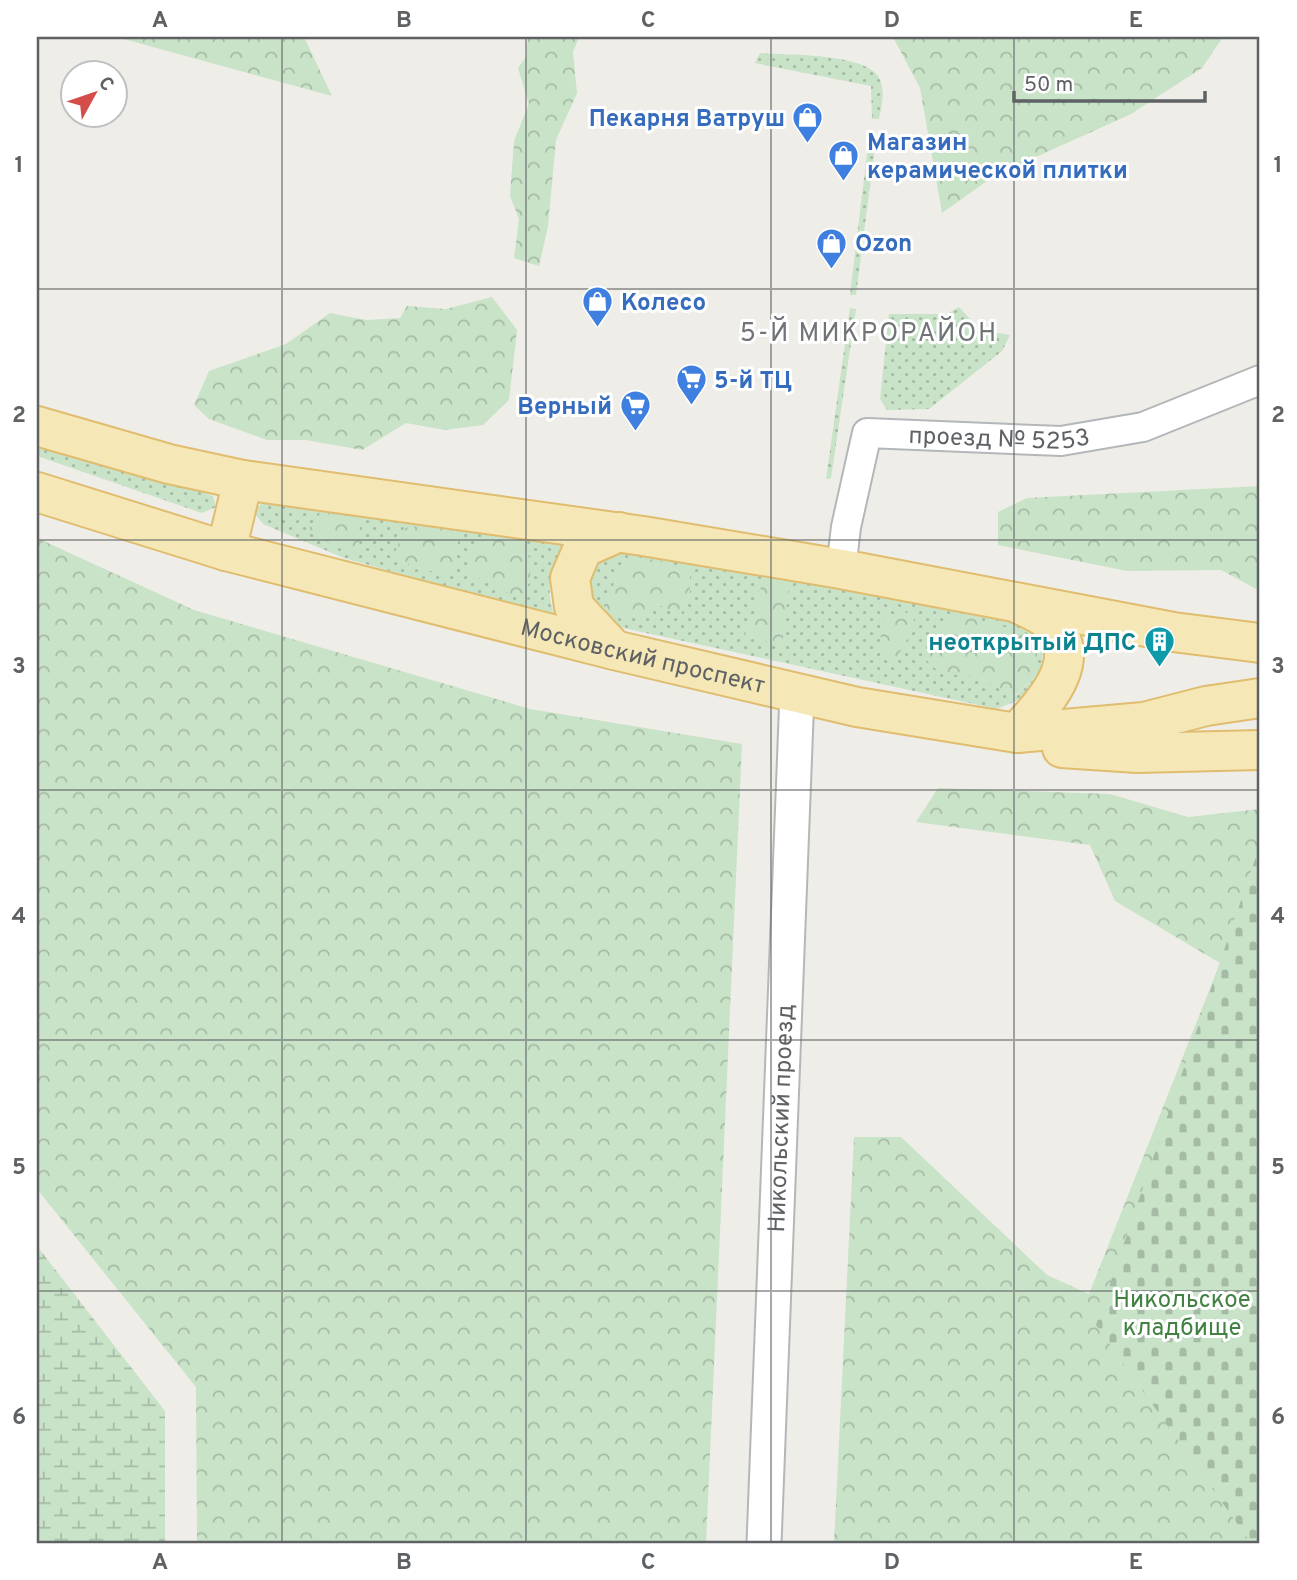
<svg xmlns="http://www.w3.org/2000/svg" width="1297" height="1580" viewBox="0 0 1297 1580" font-family="Overpass,sans-serif">
	<defs>
		<pattern id="grass-dots" width="8" height="8" patternUnits="userSpaceOnUse" patternTransform="scale(1.75)"><rect width="8" height="8" fill="#c8e3c7"/><path d="M2 2h.1M6 6h.1" fill="none" stroke="#a6bba5" stroke-width="1.8" stroke-linecap="round"/></pattern>
		<pattern id="forest-crowns" width="20" height="18" patternUnits="userSpaceOnUse" patternTransform="scale(1.75)"><rect width="20" height="18" fill="#c8e3c7"/><path d="M2 6a3 3 0 1 1 6 0M12 15a3 3 0 1 1 6 0" fill="none" stroke="#a6bba5"/></pattern>
		<pattern id="wetland-marsh" width="20" height="14" patternUnits="userSpaceOnUse" patternTransform="scale(1.75)"><rect width="20" height="14" fill="#c8e3c7"/><path d="M1 5h8M5 5V1M11 12h8M15 12V8" fill="none" stroke="#a6bba5"/></pattern>
		<pattern id="cemetery-stones" width="16" height="16" patternUnits="userSpaceOnUse" patternTransform="scale(1.75)"><rect width="16" height="16" fill="#c8e3c7"/><path d="M2 7V4a2 2 0 0 1 4 0v3zM10 15v-3a2 2 0 0 1 4 0v3z" fill="#a6bba5"/></pattern>
	</defs>
	<rect width="100%" height="100%" fill="#efede7"/>
	<g fill="url(#grass-dots)" fill-rule="evenodd">
		<path d="M760,53C786,55 863,53 878,76C886,89 882,105 879,119H872L871,86L755,63Z"/>
		<polygon points="868,146 875,147 856,295 850,295"/>
		<polygon points="959,307 980,330 1010,335 1002,351 929,409 887,410 880,399 889,314 947,314"/>
		<polygon points="850,308 856,309 831,478 826,479"/>
		<polygon points="37,440 213,496 216,507 202,513 37,456"/>
		<path d="M268,499L572,540C550,564 544,587 555,618L344,558L263,524L256,515V508Z"/>
		<path d="M627,544L1006,611L1033,632L1043,648L1041,678L1025,697L997,709L614,626C577,591 581,566 627,544ZM690,594L680,616L658,604ZM756,619L784,622L782,646L745,634ZM1037,674L1014,697L981,678Z"/>
	</g>
	<g fill="url(#forest-crowns)">
		<polygon points="38,37 304,37 332,96 120,38"/>
		<polygon points="528,37 579,37 573,52 577,93 556,140 548,226 539,266 514,258 519,219 510,196 514,141 529,104 518,68 526,57"/>
		<polygon points="893,37 1223,37 1202,68 1131,114 994,176 942,213 920,88"/>
		<polygon points="492,297 517,330 509,400 483,425 445,430 406,423 362,450 306,440 267,440 209,419 194,405 209,371 286,344 330,313 366,320 400,318 407,306 446,309"/>
		<polygon points="1260,486 1260,591 1221,570 1127,571 998,545 998,512 1027,498"/>
		<polygon points="321,512 360,519 359,553 335,547 309,529"/>
		<polygon points="442,523 460,532 452,574 415,569 395,553 404,528"/>
		<polygon points="491,534 527,541 531,581 518,598 466,572 472,550"/>
		<polygon points="37,538 194,610 530,709 742,744 706,1543 197,1543 196,1387 37,1189"/>
		<polygon points="630,558 658,560 690,570 690,594 680,616 658,604 644,619 602,615 617,575"/>
		<polygon points="766,580 789,585 782,647 745,634 755,619 756,595"/>
		<polygon points="917,611 905,645 893,662 878,650 885,616"/>
		<polygon points="950,618 973,618 1026,633 1037,651 1037,674 1013,697 981,678 940,673 923,657"/>
		<polygon points="938,788 1110,794 1188,817 1260,809 1260,1543 834,1543 854,1137 901,1137 1047,1275 1089,1294 1220,963 1115,901 1090,845 916,822"/>
	</g>
	<polygon fill="url(#wetland-marsh)" points="37,1246 165,1411 165,1543 37,1543"/>
	<polygon fill="url(#cemetery-stones)" points="1260,845 1260,1543 1251,1543 1096,1325"/>
	<g fill="none" stroke-linecap="round" stroke-linejoin="round">
		<defs>
			<g id="minor">
				<path id="s1" d="M841,569L846,527L867,433L1061,441L1143,427L1260,380"/>
			</g>
			<g id="tertiary">
				<path id="s2" d="M764,1543L797,694"/>
			</g>
			<g id="primary">
				<polyline points="37,426 169,464 243,480 643,536 841,569 1173,632 1260,643"/>
				<path id="s3" d="M37,492L226,551L614,650L857,707L1017,733L1144,722L1206,706L1260,698"/>
				<polyline points="226,551 243,480"/>
				<polyline points="614,650 574,607 570,578 583,548 619,532"/>
				<path d="M1017,733C1044,703 1088,659 1048,620C1040,613 1027,608 1019,604"/>
				<polyline points="1062,748 1137,753 1260,750"/>
			</g>
		</defs>
		<use href="#minor" stroke="#b4b7ba" stroke-width="32"/>
		<use href="#tertiary" stroke="#b4b7ba" stroke-width="37"/>
		<use href="#primary" stroke="#e0bc6f" stroke-width="42"/>
		<use href="#minor" stroke="#fff" stroke-width="28"/>
		<use href="#tertiary" stroke="#fff" stroke-width="33"/>
		<use href="#primary" stroke="#f5e8b6" stroke-width="38"/>
	</g>
	<path fill="none" stroke="#5f6265" stroke-width="2" stroke-opacity="0.55" d="M282,37V1543M526,37V1543M771,37V1543M1014,37V1543M37,289H1260M37,540H1260M37,790H1260M37,1040H1260M37,1291H1260"/>
	<defs>
		<symbol id="shop-pin" viewBox="-11 -11 22 30"><path d="M0 17L-7.5 6A9.5 9.5 0 1 1 7.5 6Z" fill="#3f7fe0" stroke="#fff"/><path d="M-5-2.5h2.3a2.7 3.5 0 0 1 5.4 0H5L5.5 6h-11ZM-1.5-2.5h3a1.5 2.3 0 0 0-3 0Z" fill="#fff"/></symbol>
		<symbol id="supermarket-pin" viewBox="-11 -11 22 30"><path d="M0 17L-7.5 6A9.5 9.5 0 1 1 7.5 6Z" fill="#3f7fe0" stroke="#fff"/><path d="M-6-5.5h2.5l.6 2H6L4.5 2H-2.5L-4.4-4H-6ZM-1.5 3.2a1.3 1.3 0 1 0 .1 0ZM3 3.2a1.3 1.3 0 1 0 .1 0Z" fill="#fff"/></symbol>
		<symbol id="building-pin" viewBox="-11 -11 22 30"><path d="M0 17L-7.5 6A9.5 9.5 0 1 1 7.5 6Z" fill="#0f9aa8" stroke="#fff"/><path d="M-4-6H4V6H1V3H-1V6H-4ZM-2.5-4.3h1.7v1.8h-1.7ZM.8-4.3h1.7v1.8H.8ZM-2.5-1h1.7V.8h-1.7ZM.8-1h1.7V.8H.8Z" fill="#fff"/></symbol>
	</defs>
	<g fill-rule="evenodd">
		<use href="#shop-pin" x="790" y="100" width="35" height="47"/>
		<use href="#shop-pin" x="826" y="138" width="35" height="47"/>
		<use href="#shop-pin" x="814" y="226" width="35" height="47"/>
		<use href="#shop-pin" x="580" y="284" width="35" height="47"/>
		<use href="#supermarket-pin" x="674" y="362" width="35" height="47"/>
		<use href="#supermarket-pin" x="618" y="388" width="35" height="47"/>
		<use href="#building-pin" x="1142" y="624" width="35" height="47"/>
	</g>
	<g text-anchor="middle" stroke-width="6" stroke-linejoin="round" paint-order="stroke">
		<g font-size="24" font-weight="bold" fill="#366cbe" stroke="#fff" text-anchor="start">
			<text x="785" y="126" text-anchor="end">Пекарня Ватруш</text>
			<text x="867" y="150">Магазин<tspan x="867" dy="28">керамической плитки</tspan></text>
			<text x="855" y="251">Ozon</text>
			<text x="621" y="310">Колесо</text>
			<text x="714" y="388">5-й ТЦ</text>
			<text x="612" y="414" text-anchor="end">Верный</text>
		</g>
		<g font-size="24" fill="#5f6265" stroke="#fff">
			<text dy="8" stroke="none"><textPath href="#s1" startOffset="271">проезд № 5253</textPath></text>
			<text dy="8" stroke="none"><textPath href="#s3" startOffset="628">Московский проспект</textPath></text>
			<text dy="8" stroke="none"><textPath href="#s2" startOffset="425">Никольский проезд</textPath></text>
		</g>
		<g font-size="24" font-weight="bold" fill="#0d838f" stroke="#fff" text-anchor="end">
			<text x="1136" y="650">неоткрытый ДПС</text>
		</g>
		<g font-size="24" fill="#418242" stroke="#fff">
			<text x="1182" y="1307">Никольское<tspan x="1182" dy="28">кладбище</tspan></text>
		</g>
		<g font-size="26" letter-spacing="2" fill="#707477" stroke="#fff">
			<text x="869" y="341">5-Й МИКРОРАЙОН</text>
		</g>
	</g>
	<rect width="1297" height="1580" fill="none" stroke="#ffffff" stroke-width="77"/>
	<g transform="translate(94 94) rotate(50)"><circle r="33" fill="#ffffff" stroke="#bfc0c1" stroke-width="2"/>
	<path d="M0-5L12 26L0 18L-12 26Z" fill="#d44d48"/>
	<text y="-10" font-size="19" font-weight="bold" text-anchor="middle" fill="#5f6265">С</text>
	</g>
	<path d="M1014 91v10h191v-10" fill="none" stroke="#5f6265" stroke-width="3.5"/>
	<text x="1024" y="91" font-size="21" fill="#5f6265" stroke="#ffffff" stroke-width="5" paint-order="stroke">50 m</text>
	<rect x="38" y="38" width="1220" height="1504" fill="none" stroke="#5f6265" stroke-width="2.5"/>
	<g font-size="23" text-anchor="middle" font-weight="bold" fill="#5f6265">
		<text x="160" y="27">A</text>
		<text x="404" y="27">B</text>
		<text x="648" y="27">C</text>
		<text x="892" y="27">D</text>
		<text x="1136" y="27">E</text>
		<text x="19" y="172">1</text>
		<text x="1278" y="172">1</text>
		<text x="19" y="422">2</text>
		<text x="1278" y="422">2</text>
		<text x="19" y="673">3</text>
		<text x="1278" y="673">3</text>
		<text x="19" y="923">4</text>
		<text x="1278" y="923">4</text>
		<text x="19" y="1174">5</text>
		<text x="1278" y="1174">5</text>
		<text x="19" y="1424">6</text>
		<text x="1278" y="1424">6</text>
		<text x="160" y="1569">A</text>
		<text x="404" y="1569">B</text>
		<text x="648" y="1569">C</text>
		<text x="892" y="1569">D</text>
		<text x="1136" y="1569">E</text>
	</g>
</svg>
